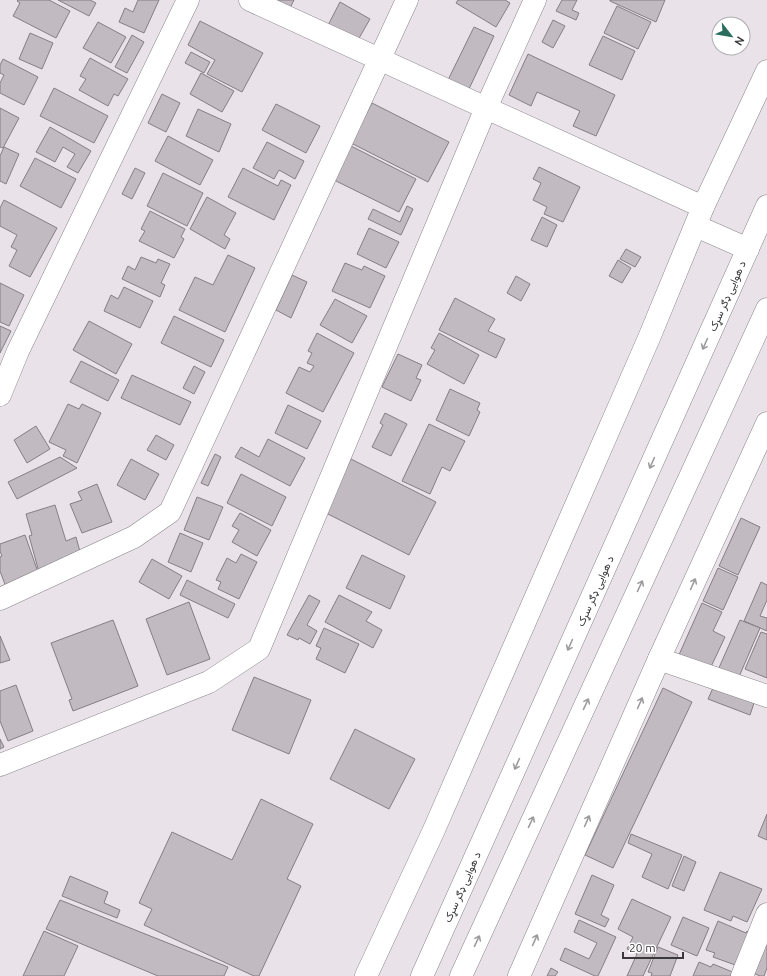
<svg xmlns="http://www.w3.org/2000/svg" width="767" height="976" viewBox="0 0 767 976" font-family="Ubuntu,Vazirmatn,sans-serif">
	<rect width="100%" height="100%" fill="#e9e3e9"/>
	<g fill="#c1bbc1" stroke="#847f84">
		<polygon points="18,0 49,0 70,11 56,38 13,16 20,3 17,1"/>
		<polygon points="58,0 90,0 96,3 89,16"/>
		<polygon points="138,0 159,0 144,33 119,22 125,8 133,12"/>
		<polygon points="260,0 294,0 287,14"/>
		<polygon points="458,0 505,0 510,3 496,27 456,3"/>
		<polygon points="562,0 577,0 572,10 579,13 576,20 556,11"/>
		<polygon points="610,0 665,0 656,22 610,1"/>
		<polygon points="340,2 370,19 354,47 325,31"/>
		<polygon points="617,6 651,22 638,49 604,33"/>
		<polygon points="553,20 565,26 553,48 542,42"/>
		<polygon points="200,21 263,53 242,92 207,74 215,60 188,45"/>
		<polygon points="98,22 126,37 111,63 83,48"/>
		<polygon points="474,27 494,36 468,91 447,82"/>
		<polygon points="30,33 53,43 42,69 19,59"/>
		<polygon points="132,35 144,42 127,73 115,67"/>
		<polygon points="603,36 635,51 622,80 589,65"/>
		<polygon points="191,52 210,62 204,73 185,63"/>
		<polygon points="528,54 615,95 596,136 573,126 580,111 537,92 531,106 509,95"/>
		<polygon points="90,58 128,79 118,96 114,94 108,106 79,90 86,79 80,76"/>
		<polygon points="3,59 38,77 24,105 0,93 0,83 4,75 0,73 0,65"/>
		<polygon points="201,73 234,91 222,112 190,94"/>
		<polygon points="54,88 108,116 94,143 40,116"/>
		<polygon points="162,94 180,103 166,132 148,123"/>
		<polygon points="372,103 449,142 428,182 351,143"/>
		<polygon points="276,104 320,126 306,153 262,130"/>
		<polygon points="0,108 19,118 3,148 0,147"/>
		<polygon points="198,109 231,124 219,152 186,136"/>
		<polygon points="50,127 91,151 78,173 67,167 75,154 63,147 55,162 36,152"/>
		<polygon points="168,136 213,160 200,185 155,161"/>
		<polygon points="267,142 304,161 295,179 279,170 274,179 253,168"/>
		<polygon points="351,146 416,179 399,212 334,180"/>
		<polygon points="4,147 19,154 6,184 0,181 0,156"/>
		<polygon points="35,158 76,179 61,208 20,186"/>
		<polygon points="539,167 580,187 563,222 544,214 547,207 533,200 541,183 533,179"/>
		<polygon points="135,168 145,173 132,199 122,194"/>
		<polygon points="243,168 278,186 281,180 291,185 274,220 228,197"/>
		<polygon points="163,173 203,193 187,226 147,206"/>
		<polygon points="207,197 236,213 224,235 230,239 225,249 190,229"/>
		<polygon points="4,200 57,228 30,277 9,266 17,250 11,247 17,235 0,226 0,208"/>
		<polygon points="407,206 413,209 401,235 368,219 373,209 400,222"/>
		<polygon points="150,211 185,229 181,237 184,239 174,258 139,241 145,231 141,229"/>
		<polygon points="542,217 557,225 547,247 531,240"/>
		<polygon points="369,228 399,242 386,268 357,254"/>
		<polygon points="626,249 641,257 635,267 620,259"/>
		<polygon points="228,255 255,268 225,332 179,310 195,277 213,285"/>
		<polygon points="141,257 156,263 158,259 170,264 161,283 165,285 160,297 122,279 128,266 135,270"/>
		<polygon points="618,260 631,268 622,283 609,276"/>
		<polygon points="345,263 362,270 364,266 385,276 370,308 332,291"/>
		<polygon points="292,275 307,282 291,318 276,310"/>
		<polygon points="516,276 530,284 521,301 507,293"/>
		<polygon points="0,283 24,295 9,326 0,322"/>
		<polygon points="124,287 153,301 140,328 104,311 111,295 118,299"/>
		<polygon points="455,298 495,319 488,331 505,339 496,358 439,330"/>
		<polygon points="335,299 367,316 352,343 320,325"/>
		<polygon points="174,316 224,340 211,367 161,343"/>
		<polygon points="89,321 132,344 116,374 73,350"/>
		<polygon points="0,326 11,331 0,353"/>
		<polygon points="317,333 354,353 323,412 286,393 299,367 310,372 314,366 307,363 312,353 308,351"/>
		<polygon points="439,333 479,355 464,384 427,364 435,350 431,348"/>
		<polygon points="398,354 422,365 416,378 421,380 411,401 382,387"/>
		<polygon points="81,361 119,380 108,401 70,382"/>
		<polygon points="194,366 205,372 194,394 183,388"/>
		<polygon points="132,375 191,402 180,425 121,398"/>
		<polygon points="450,389 480,403 477,410 480,412 469,436 436,420"/>
		<polygon points="68,404 79,409 82,404 101,413 77,463 63,456 66,450 49,442"/>
		<polygon points="288,405 321,421 307,449 275,433"/>
		<polygon points="385,413 407,424 391,456 372,447 383,425 380,423"/>
		<polygon points="429,424 465,441 450,471 442,467 430,494 402,481"/>
		<polygon points="36,426 50,449 27,463 14,440"/>
		<polygon points="156,435 174,445 166,460 147,450"/>
		<polygon points="268,439 305,458 290,486 235,457 241,447 259,457"/>
		<polygon points="215,454 221,457 208,486 201,483"/>
		<polygon points="60,457 77,468 17,499 8,482"/>
		<polygon points="131,459 159,474 145,500 117,485"/>
		<polygon points="351,459 436,502 409,555 324,512"/>
		<polygon points="241,474 286,497 272,526 227,503"/>
		<polygon points="97,484 112,522 82,533 70,504 82,500 78,492"/>
		<polygon points="197,497 223,507 209,540 184,530"/>
		<polygon points="55,505 66,541 76,537 82,559 39,572 29,536 32,535 26,514"/>
		<polygon points="240,513 271,530 257,556 232,542 239,530 232,526"/>
		<polygon points="741,518 760,527 738,575 719,566"/>
		<polygon points="180,533 203,543 191,572 168,562"/>
		<polygon points="25,535 39,575 6,587 0,571 0,557 2,556 0,551 0,544"/>
		<polygon points="241,554 257,562 239,599 218,589 221,582 216,580 227,558 236,563"/>
		<polygon points="362,555 405,576 390,609 346,588"/>
		<polygon points="152,559 182,576 169,599 139,582"/>
		<polygon points="718,568 738,577 723,610 703,601"/>
		<polygon points="187,580 235,604 228,618 180,595"/>
		<polygon points="761,582 767,585 767,600 760,616 767,618 767,631 744,621"/>
		<polygon points="309,595 320,601 307,625 317,631 310,644 299,638 298,640 287,635"/>
		<polygon points="339,595 372,612 366,621 382,630 373,648 325,622"/>
		<polygon points="189,602 210,659 167,675 146,619"/>
		<polygon points="702,603 722,612 713,631 725,637 709,671 678,657"/>
		<polygon points="113,620 138,686 73,711 69,700 72,699 51,643"/>
		<polygon points="740,620 760,628 738,679 718,670"/>
		<polygon points="324,628 359,644 345,673 316,659 321,648 316,646"/>
		<polygon points="761,632 767,634 767,678 745,669"/>
		<polygon points="0,636 10,660 0,663"/>
		<polygon points="254,677 311,700 289,754 232,730"/>
		<polygon points="16,685 33,731 8,741 0,721 0,691"/>
		<polygon points="663,688 692,702 613,868 585,855"/>
		<polygon points="713,688 754,703 750,715 708,699"/>
		<polygon points="355,729 415,759 389,809 330,779"/>
		<polygon points="0,739 4,747 0,749"/>
		<polygon points="261,799 313,824 287,879 301,886 259,976 254,976 144,925 152,909 139,903 172,832 232,860"/>
		<polygon points="767,814 767,840 758,836"/>
		<polygon points="631,834 682,855 668,889 642,877 652,854 628,843"/>
		<polygon points="684,856 696,862 684,891 672,886"/>
		<polygon points="720,872 762,889 747,922 733,916 731,921 704,910"/>
		<polygon points="592,875 614,885 601,915 609,919 605,927 575,914"/>
		<polygon points="70,876 108,892 104,903 120,910 117,918 62,896"/>
		<polygon points="632,899 671,917 643,976 627,976 637,954 627,949 633,937 618,929"/>
		<polygon points="60,900 228,967 224,976 158,976 46,929"/>
		<polygon points="683,917 709,928 697,956 671,945"/>
		<polygon points="579,920 616,937 598,976 595,976 560,960 565,948 589,959 597,943 574,932"/>
		<polygon points="718,921 746,933 747,931 751,933 738,966 713,957 715,953 706,950"/>
		<polygon points="767,928 767,968 764,976 760,976 747,970"/>
		<polygon points="44,931 78,946 64,976 23,976"/>
		<polygon points="658,947 678,955 670,976 651,976 652,973 648,972"/>
		<polygon points="699,962 711,967 713,964 735,973 734,976 693,976"/>
		<polygon points="551,968 558,972 555,976 547,976"/>
	</g>
	<g fill="none" stroke-linecap="round" stroke-linejoin="round">
		<defs>
			<g id="minor">
				<polyline points="250,0 703,207"/>
				<polyline points="696,226 748,249"/>
				<polyline points="0,395 18,351 188,0"/>
				<polyline points="0,599 134,537 170,512 407,0"/>
				<polyline points="659,659 767,696"/>
				<polyline points="0,765 209,682 259,649 486,108 535,0"/>
				<polyline points="366,976 433,832 649,338 703,207 767,71"/>
				<polyline points="519,976 659,659 767,423"/>
				<polyline points="742,976 767,914"/>
			</g>
			<g id="major">
				<polyline points="422,976 767,206"/>
				<polyline points="461,976 767,309"/>
			</g>
		</defs>
		<use href="#minor" stroke="#8b868b" stroke-width="23"/>
		<use href="#major" stroke="#8b868b" stroke-width="23"/>
		<use href="#minor" stroke="#fff" stroke-width="22"/>
		<use href="#major" stroke="#fff" stroke-width="22"/>
	</g>
	<defs><path id="oneway-shaft" d="M-6 0H5M1.5-3L5.5 0L1.5 3" fill="none" stroke-width="1.6" stroke-linecap="round" stroke-linejoin="round"/></defs>
	<g stroke="#9c9c9c">
		<use href="#oneway-shaft" transform="translate(705 344) rotate(114)"/>
		<use href="#oneway-shaft" transform="translate(652 463) rotate(114)"/>
		<use href="#oneway-shaft" transform="translate(693 584) rotate(-66)"/>
		<use href="#oneway-shaft" transform="translate(640 586) rotate(-65)"/>
		<use href="#oneway-shaft" transform="translate(570 645) rotate(114)"/>
		<use href="#oneway-shaft" transform="translate(640 703) rotate(-66)"/>
		<use href="#oneway-shaft" transform="translate(586 704) rotate(-65)"/>
		<use href="#oneway-shaft" transform="translate(517 764) rotate(114)"/>
		<use href="#oneway-shaft" transform="translate(587 821) rotate(-66)"/>
		<use href="#oneway-shaft" transform="translate(531 822) rotate(-65)"/>
		<use href="#oneway-shaft" transform="translate(535 940) rotate(-66)"/>
		<use href="#oneway-shaft" transform="translate(477 941) rotate(-65)"/>
	</g>
	<g text-anchor="middle" stroke-width="3.5" stroke-linejoin="round" paint-order="stroke">
		<g font-size="11" fill="#3a383a" stroke="#fff">
			<text transform="translate(727 296) rotate(-66)" y="4">د هوایی ډګر سړک</text>
			<text transform="translate(595 591) rotate(-66)" y="4">د هوایی ډګر سړک</text>
			<text transform="translate(462 887) rotate(-66)" y="4">د هوایی ډګر سړک</text>
		</g>
	</g>
	<g transform="translate(731 36) rotate(121)"><circle r="19" fill="#ffffff" stroke="#b0afb0"/>
	<path d="M0-3L7 15L0 10L-7 15Z" fill="#2a6c5d"/>
	<text y="-6" font-size="11" font-weight="bold" text-anchor="middle" fill="#3a383a">N</text>
	</g>
	<path d="M623 952v6h60v-6" fill="none" stroke="#3a383a" stroke-width="2"/>
	<text x="629" y="952" font-size="12" fill="#3a383a" stroke="#ffffff" stroke-width="3" paint-order="stroke">20 m</text>
</svg>
